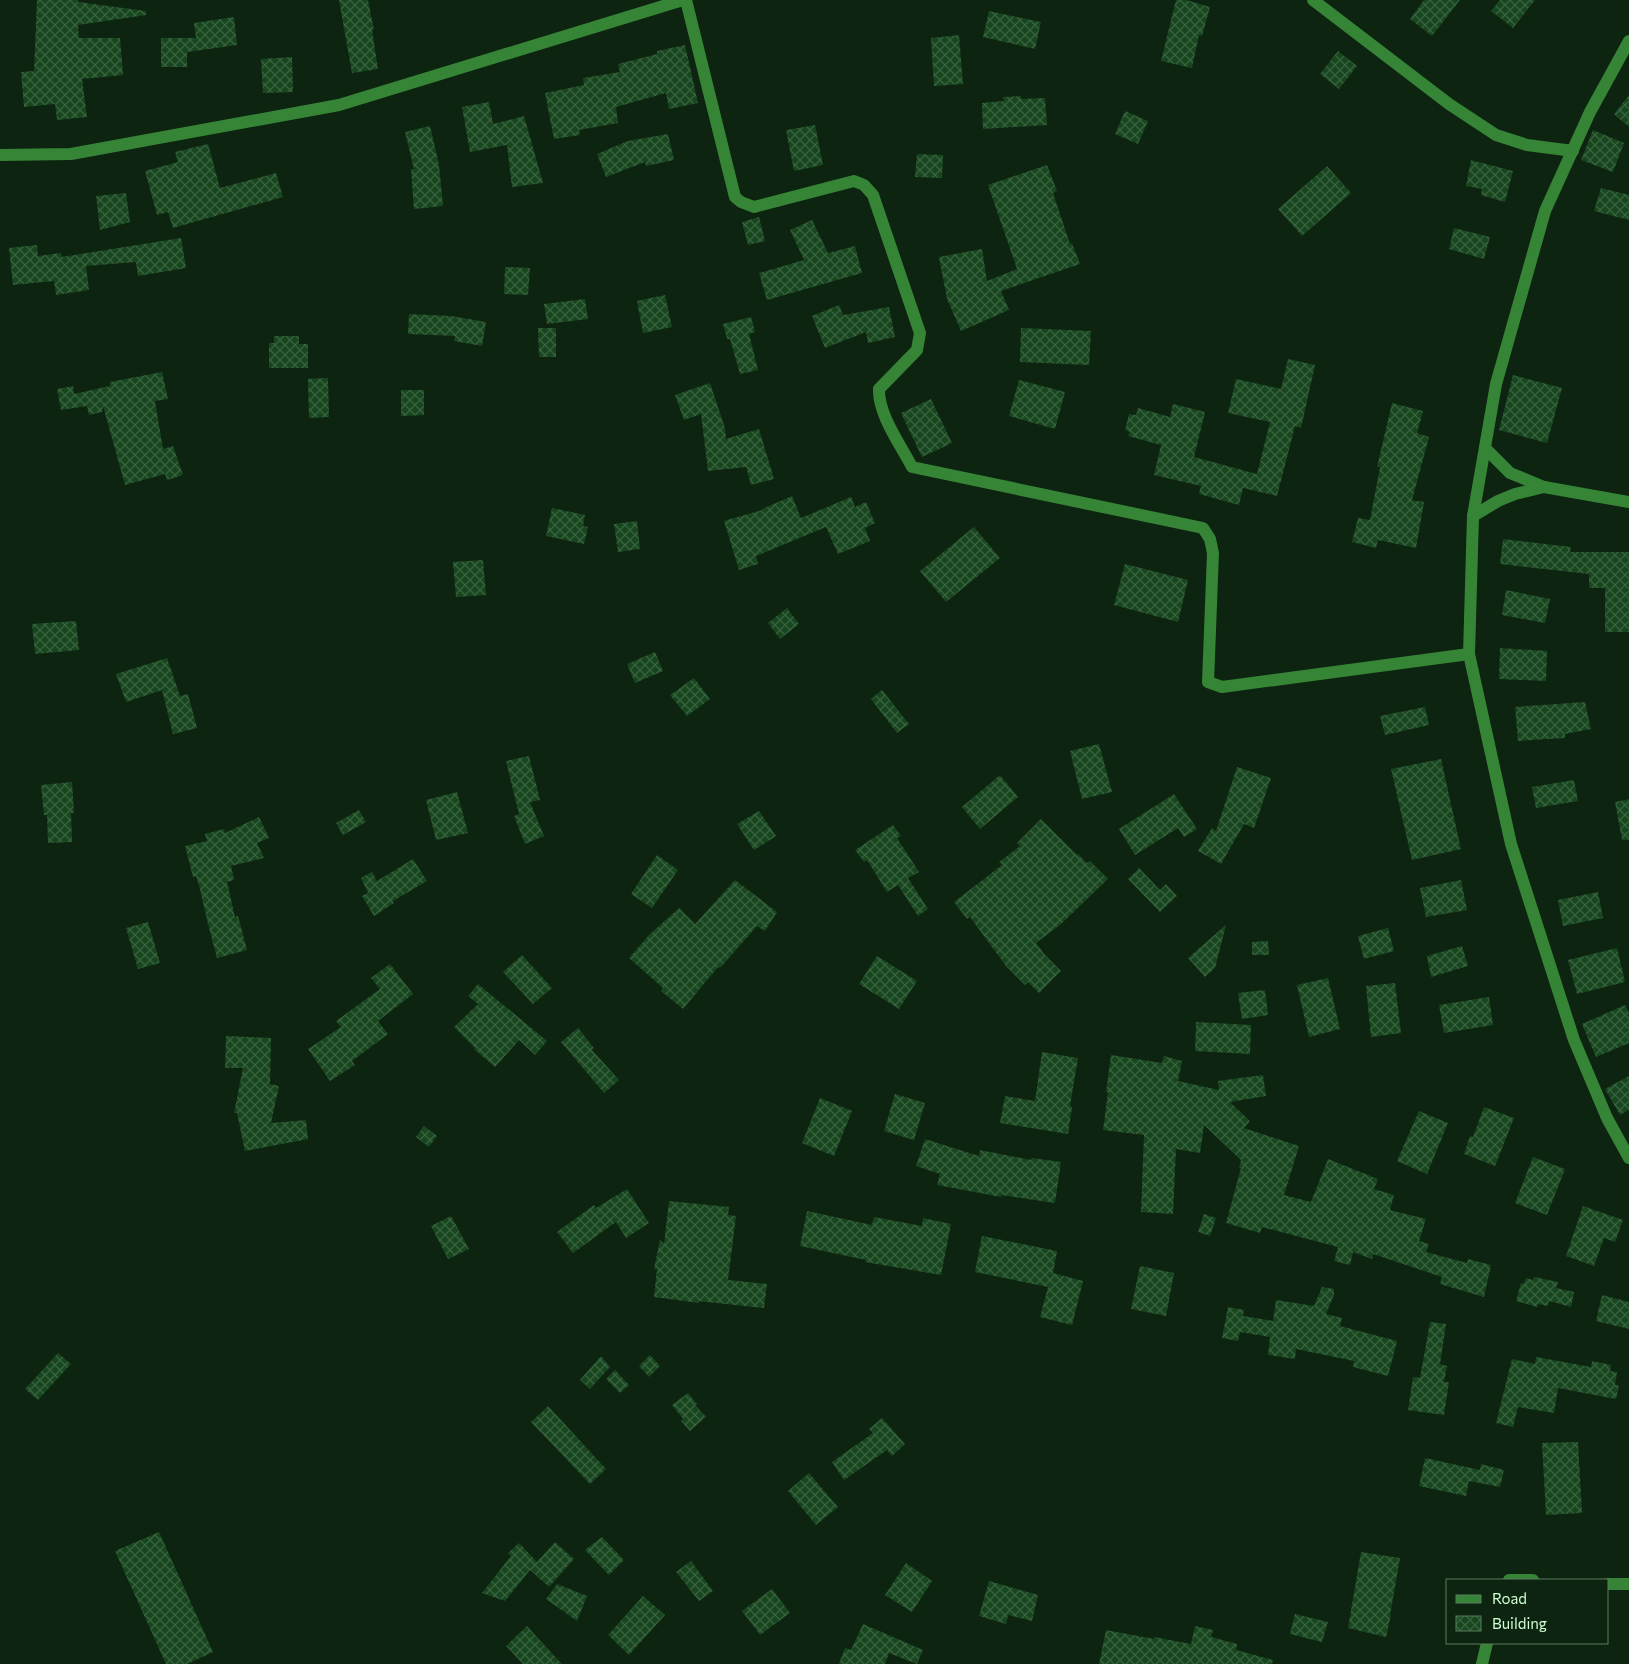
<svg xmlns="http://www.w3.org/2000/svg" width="1629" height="1664" viewBox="0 0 1629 1664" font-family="Commissioner,sans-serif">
	<defs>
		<pattern id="building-cross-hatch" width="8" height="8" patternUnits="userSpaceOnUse" patternTransform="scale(1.25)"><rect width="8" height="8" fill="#18461f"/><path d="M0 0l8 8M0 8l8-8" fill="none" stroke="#39623f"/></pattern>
	</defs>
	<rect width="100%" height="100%" fill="#0d2410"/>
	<g fill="url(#building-cross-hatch)">
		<polygon points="37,0 78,0 78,2 146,11 146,15 78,25 79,38 120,38 123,75 82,79 87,117 57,120 55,104 24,107 21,72 34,71"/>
		<polygon points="339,0 368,0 374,30 372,30 378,69 352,73"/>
		<polygon points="1176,0 1186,0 1210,7 1202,36 1199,35 1192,68 1161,61"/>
		<polygon points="1424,0 1460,0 1432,36 1410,19"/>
		<polygon points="1500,0 1535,0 1513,28 1491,11"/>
		<polygon points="989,11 1041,22 1035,49 983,37"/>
		<polygon points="234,17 237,45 187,52 187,67 161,67 161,38 196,38 194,23"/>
		<polygon points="959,35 963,84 934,86 931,38"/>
		<polygon points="685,45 698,103 669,109 666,93 616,107 618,123 579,130 580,135 554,139 545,93 584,85 583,78 620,72 618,64 657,54 657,51"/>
		<polygon points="1338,51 1357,66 1339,89 1320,74"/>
		<polygon points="292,57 293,92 263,93 261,59"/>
		<polygon points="1629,95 1629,127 1614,114"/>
		<polygon points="1021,96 1021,99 1045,98 1047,125 983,129 982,103 1004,101 1003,97"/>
		<polygon points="489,102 493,124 524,116 543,183 512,187 507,145 470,152 462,107"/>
		<polygon points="1125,111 1148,121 1138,144 1115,134"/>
		<polygon points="815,125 823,165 794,171 786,130"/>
		<polygon points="430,126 439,165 443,206 414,209 411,169 414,169 405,132"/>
		<polygon points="1593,130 1624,143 1613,172 1581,160"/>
		<polygon points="668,134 674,160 646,166 645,162 606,177 597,154 628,141"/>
		<polygon points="208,144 220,188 276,173 283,197 173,228 168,212 157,215 145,171 178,162 175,152"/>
		<polygon points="917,154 943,155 942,178 915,177"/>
		<polygon points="1471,160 1513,171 1505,202 1481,195 1482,189 1466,186"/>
		<polygon points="1047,165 1057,191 1053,193 1070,244 1072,243 1080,264 1001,291 1009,310 961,331 947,299 939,257 982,249 987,281 1017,269 988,185"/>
		<polygon points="1327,166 1351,193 1302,236 1278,209"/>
		<polygon points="1601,188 1629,195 1629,220 1594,211"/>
		<polygon points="126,193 130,222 100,230 96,196"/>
		<polygon points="759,217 765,241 748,245 742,222"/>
		<polygon points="812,220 828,253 855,246 862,273 767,300 759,273 804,260 790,230"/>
		<polygon points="1454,228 1490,237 1484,259 1449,249"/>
		<polygon points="181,238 186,268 138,276 136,262 86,266 89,290 56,295 54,281 13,285 9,248 37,245 38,256 61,253 62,257"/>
		<polygon points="505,267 530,268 528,295 504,294"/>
		<polygon points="665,295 672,327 643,333 637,301"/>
		<polygon points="585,299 588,319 547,324 544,304"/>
		<polygon points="839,305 843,315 889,307 895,337 868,343 866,332 825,348 812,316"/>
		<polygon points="409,314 451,316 486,322 482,346 454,341 455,336 408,334"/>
		<polygon points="751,317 755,332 749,334 758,370 740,374 730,339 727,339 723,324"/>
		<polygon points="538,328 556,328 556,357 539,357"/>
		<polygon points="1021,328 1091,331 1089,365 1020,362"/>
		<polygon points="274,336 299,336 299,344 308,344 308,368 269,368 269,343 274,343"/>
		<polygon points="1288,359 1315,365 1301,428 1295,426 1277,496 1243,488 1239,505 1199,494 1201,486 1154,475 1161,445 1128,436 1130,432 1125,430 1129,414 1136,415 1138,408 1170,417 1173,404 1205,412 1194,457 1257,474 1270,422 1228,413 1236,379 1281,389"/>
		<polygon points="162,372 168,399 155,401 163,449 173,446 183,475 167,480 165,474 125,485 103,406 102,412 89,415 87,406 61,410 57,389 73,386 74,394 110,386 110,382"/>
		<polygon points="1513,375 1562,388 1547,443 1499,430"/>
		<polygon points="328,378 329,417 309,418 308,379"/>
		<polygon points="1019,380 1065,392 1055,429 1009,416"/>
		<polygon points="710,383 725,428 726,439 759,429 774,479 751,485 746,467 708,471 701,414 684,420 675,395"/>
		<polygon points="401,390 424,390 424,415 401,416"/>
		<polygon points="931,399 952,443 922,457 901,413"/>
		<polygon points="1392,403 1423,411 1417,433 1429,437 1412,500 1424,502 1416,548 1378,540 1376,548 1352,542 1358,518 1370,520 1380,467 1377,467"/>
		<polygon points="792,496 801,518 851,497 855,507 866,502 875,523 865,528 870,541 838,554 826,527 756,556 758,564 739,570 724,521 762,510 762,509"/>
		<polygon points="552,508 585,515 583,526 588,527 584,544 546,536"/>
		<polygon points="637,521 640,549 618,552 614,524"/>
		<polygon points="974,527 1000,558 946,602 920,571"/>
		<polygon points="1503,539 1571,547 1570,552 1629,552 1629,632 1605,632 1605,588 1589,588 1589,574 1500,564"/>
		<polygon points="483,560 486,595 456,597 453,562"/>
		<polygon points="1125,564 1188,580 1178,622 1114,605"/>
		<polygon points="1506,590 1550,599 1545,623 1502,615"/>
		<polygon points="787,608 799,624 780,639 768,623"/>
		<polygon points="76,621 79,650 35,654 32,624"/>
		<polygon points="1500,648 1547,651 1546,681 1499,679"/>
		<polygon points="655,652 663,671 635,683 627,664"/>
		<polygon points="167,658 180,696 188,694 197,728 173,734 162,690 126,702 116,674"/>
		<polygon points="694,678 710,699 687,716 670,695"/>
		<polygon points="882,690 909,724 897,733 871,699"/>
		<polygon points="1585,702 1591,729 1565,734 1565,738 1518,741 1515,707"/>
		<polygon points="1425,707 1429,725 1385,735 1380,716"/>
		<polygon points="1099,744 1112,792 1082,799 1070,751"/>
		<polygon points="529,756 540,800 530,802 544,836 525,844 514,816 519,814 506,761"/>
		<polygon points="1441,759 1461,849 1412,860 1391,769"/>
		<polygon points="1237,767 1271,778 1254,828 1244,824 1221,864 1198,851 1212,828 1216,831"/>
		<polygon points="1000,775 1018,797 980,829 962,807"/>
		<polygon points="1574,780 1578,801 1536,808 1532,787"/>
		<polygon points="72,782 74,813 71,813 72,842 48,843 47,815 44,815 41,785"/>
		<polygon points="457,792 468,833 436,840 426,800"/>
		<polygon points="1174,794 1197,829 1184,837 1178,828 1135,855 1119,829"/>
		<polygon points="1629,799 1629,840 1622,840 1615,802"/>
		<polygon points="359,810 366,822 343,835 336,823"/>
		<polygon points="759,811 776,836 754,850 737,824"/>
		<polygon points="259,817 269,838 257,843 264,858 231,866 234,880 227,882 235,917 238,916 247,950 217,958 208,924 200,889 196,876 193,877 185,846 207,841 205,834 224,829 225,833"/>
		<polygon points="1041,819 1077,855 1078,854 1087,863 1090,861 1108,879 1061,924 1036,943 1045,955 1061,971 1039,993 1028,982 1025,985 1006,966 970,917 967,919 954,902 1002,865 999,862 1020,846 1017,843"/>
		<polygon points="893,825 901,836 897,838 919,872 908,878 928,909 918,916 898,885 887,892 867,860 864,862 855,850"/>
		<polygon points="657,855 678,870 652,908 631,894"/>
		<polygon points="413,859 427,881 393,901 394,903 374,916 362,896 368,893 361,878 372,872 377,881"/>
		<polygon points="1139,868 1160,890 1166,884 1177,896 1160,912 1128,879"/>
		<polygon points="735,880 777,912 765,931 757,926 720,968 718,967 683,1009 661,991 663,988 629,958 649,935 679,908 695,924"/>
		<polygon points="1461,880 1467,910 1426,917 1420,888"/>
		<polygon points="1598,892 1603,918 1563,926 1558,900"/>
		<polygon points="148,922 160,963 138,969 126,928"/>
		<polygon points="1226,925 1215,968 1205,977 1188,958"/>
		<polygon points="1388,928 1394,951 1364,959 1358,936"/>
		<polygon points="1268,941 1269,955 1252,955 1252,942"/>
		<polygon points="1462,946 1468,966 1431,977 1427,956"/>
		<polygon points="1617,948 1625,982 1577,994 1568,960"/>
		<polygon points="522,955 552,988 533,1004 503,972"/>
		<polygon points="877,956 917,981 899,1009 859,984"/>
		<polygon points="390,964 413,994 378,1021 388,1034 352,1061 355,1065 330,1081 308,1049 341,1027 336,1021 380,989 371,978"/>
		<polygon points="1328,978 1340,1029 1309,1037 1297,985"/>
		<polygon points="1395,983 1401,1033 1371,1037 1366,986"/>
		<polygon points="478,984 547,1041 535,1055 519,1040 495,1067 474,1049 475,1048 454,1027 478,1004 468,996"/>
		<polygon points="1265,990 1268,1015 1242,1019 1238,993"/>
		<polygon points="1489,997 1493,1025 1444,1033 1439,1005"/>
		<polygon points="1625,1005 1629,1013 1629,1043 1596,1057 1582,1024"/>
		<polygon points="1196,1022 1251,1025 1250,1054 1195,1051"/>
		<polygon points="578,1028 594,1048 592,1050 619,1080 604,1093 561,1042"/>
		<polygon points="226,1036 271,1038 270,1084 279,1086 271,1123 306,1120 308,1139 245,1151 237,1113 234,1113 243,1068 225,1068"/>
		<polygon points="1042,1052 1078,1058 1070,1106 1072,1107 1068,1134 1000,1123 1005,1096 1035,1101"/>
		<polygon points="1111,1055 1162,1063 1164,1056 1182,1061 1178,1081 1219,1090 1218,1081 1263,1075 1266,1096 1230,1102 1250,1121 1244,1128 1299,1146 1284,1195 1311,1202 1328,1159 1378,1179 1374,1189 1394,1195 1390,1210 1426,1219 1419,1241 1429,1244 1426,1252 1467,1263 1468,1259 1491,1265 1484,1297 1440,1284 1442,1277 1373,1254 1372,1259 1353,1252 1350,1265 1334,1261 1338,1247 1262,1227 1260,1233 1226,1223 1241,1168 1239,1168 1241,1160 1204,1125 1200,1153 1176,1149 1173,1214 1141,1212 1144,1135 1103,1130 1108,1092 1106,1092"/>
		<polygon points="1629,1076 1629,1110 1620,1115 1605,1089"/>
		<polygon points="895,1094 925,1103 914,1140 884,1131"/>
		<polygon points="820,1098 852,1111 834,1156 802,1143"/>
		<polygon points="1484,1107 1514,1118 1495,1166 1464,1154 1470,1136 1473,1137"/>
		<polygon points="1419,1111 1448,1123 1427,1174 1397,1161"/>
		<polygon points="424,1126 437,1136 429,1147 416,1137"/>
		<polygon points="925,1139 979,1156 980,1150 1031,1160 1032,1158 1061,1162 1055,1203 1001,1195 1001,1197 937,1185 940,1174 916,1166"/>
		<polygon points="1533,1157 1565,1169 1547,1215 1515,1203"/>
		<polygon points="627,1189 649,1223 626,1238 616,1222 573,1253 557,1232 594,1205 596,1208"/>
		<polygon points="669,1201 729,1207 728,1215 736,1216 728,1280 767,1284 764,1308 697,1301 699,1303 654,1297 657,1269 654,1269 660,1240 664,1244"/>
		<polygon points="1583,1206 1623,1220 1615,1242 1604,1238 1594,1266 1566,1256"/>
		<polygon points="807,1211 872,1225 874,1217 922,1226 923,1218 951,1224 941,1275 865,1262 866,1260 800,1246"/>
		<polygon points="1204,1214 1216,1218 1210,1236 1198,1232"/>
		<polygon points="451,1216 469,1249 448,1259 431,1226"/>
		<polygon points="982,1236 1057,1251 1053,1273 1083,1281 1072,1325 1040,1317 1048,1287 975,1272"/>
		<polygon points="1140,1266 1174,1273 1166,1316 1131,1309"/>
		<polygon points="1534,1277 1558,1282 1556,1288 1574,1292 1571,1307 1549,1301 1548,1306 1538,1304 1537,1307 1516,1301 1521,1283 1524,1284 1526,1278 1533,1280"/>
		<polygon points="1322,1287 1334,1289 1334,1295 1326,1314 1342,1318 1340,1326 1397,1341 1388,1376 1353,1367 1354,1361 1296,1349 1295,1359 1268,1355 1270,1337 1240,1332 1238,1341 1222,1338 1228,1307 1244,1310 1243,1316 1273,1321 1276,1300 1314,1306"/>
		<polygon points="1602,1295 1629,1302 1629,1329 1596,1321"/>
		<polygon points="1430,1322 1446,1324 1440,1364 1447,1366 1444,1382 1449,1382 1444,1415 1408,1410 1413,1377 1420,1378"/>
		<polygon points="58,1353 71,1364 38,1400 25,1389"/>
		<polygon points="650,1355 660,1366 649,1377 639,1366"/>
		<polygon points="601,1356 610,1367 590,1389 580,1380"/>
		<polygon points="1536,1357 1591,1367 1592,1361 1611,1365 1610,1371 1617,1372 1615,1385 1619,1385 1616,1399 1558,1388 1554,1413 1518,1407 1513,1427 1496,1423 1512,1359 1535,1364"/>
		<polygon points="615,1370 629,1385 620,1393 606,1379"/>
		<polygon points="688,1393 697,1404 695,1405 706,1417 690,1431 681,1421 683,1419 672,1405"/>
		<polygon points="548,1406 606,1469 590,1484 531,1422"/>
		<polygon points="882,1418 905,1444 892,1456 887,1450 844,1480 832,1462 873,1433 869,1429"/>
		<polygon points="1578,1442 1582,1513 1546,1515 1542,1443"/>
		<polygon points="1425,1458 1480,1470 1481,1464 1504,1470 1500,1487 1469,1481 1466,1496 1419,1486"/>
		<polygon points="809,1473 838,1507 816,1525 788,1491"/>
		<polygon points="159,1532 213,1652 187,1664 166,1664 115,1551"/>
		<polygon points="602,1537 624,1560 609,1575 585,1550"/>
		<polygon points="555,1542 574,1559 549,1587 530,1570 505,1601 482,1593 511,1556 508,1553 519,1543 537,1562 533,1566"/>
		<polygon points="1361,1552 1400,1558 1390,1615 1391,1615 1386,1637 1348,1628"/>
		<polygon points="691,1561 713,1591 699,1601 676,1572"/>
		<polygon points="906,1563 932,1581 912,1612 885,1595"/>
		<polygon points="989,1581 1038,1595 1032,1621 1008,1615 1006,1624 979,1616"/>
		<polygon points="557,1584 587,1596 577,1621 546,1599"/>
		<polygon points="772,1589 790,1613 760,1635 742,1611"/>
		<polygon points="643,1596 665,1615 629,1655 608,1635"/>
		<polygon points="1295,1614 1328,1622 1322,1642 1290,1634"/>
		<polygon points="863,1624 923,1650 917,1664 889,1653 885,1664 839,1664 845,1648 851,1650"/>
		<polygon points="527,1626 535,1635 562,1664 523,1664 506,1646"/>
		<polygon points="1195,1626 1213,1630 1211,1637 1237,1644 1236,1650 1273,1660 1272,1664 1099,1664 1106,1630 1154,1639 1154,1637 1191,1644"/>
	</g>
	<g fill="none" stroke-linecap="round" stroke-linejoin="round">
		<g stroke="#368536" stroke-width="12">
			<path d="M686,0L735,197L741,202L754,207L854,181L864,185L873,195L920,333L917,350L879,389C878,414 900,444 912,467L1203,528L1210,539L1213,553L1208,682L1222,687L1469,654"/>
			<polyline points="1313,0 1449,104 1496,135 1527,145 1573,151"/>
			<polyline points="1629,41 1590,112 1545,211 1496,384 1473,516 1469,654 1511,844 1574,1040 1607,1118 1629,1158"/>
			<polyline points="0,155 71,154 339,105 683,0"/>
			<polyline points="1485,448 1510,473 1544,487 1629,502"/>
			<polyline points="1473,516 1498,501 1515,494 1544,487"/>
			<polyline points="1509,1580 1533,1580"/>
			<polyline points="1608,1584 1629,1584"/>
			<polyline points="1482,1664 1487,1643"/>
		</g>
	</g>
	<rect x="1446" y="1579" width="162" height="65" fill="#0d2410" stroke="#5b7c5e"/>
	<rect x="1456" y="1595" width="25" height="8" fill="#368536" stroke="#5b7c5e"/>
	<text x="1492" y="1604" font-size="15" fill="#d0ffd3">Road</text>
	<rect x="1456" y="1616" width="25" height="15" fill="url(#building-cross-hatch)" stroke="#5b7c5e"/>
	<text x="1492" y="1629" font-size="15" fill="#d0ffd3">Building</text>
</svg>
